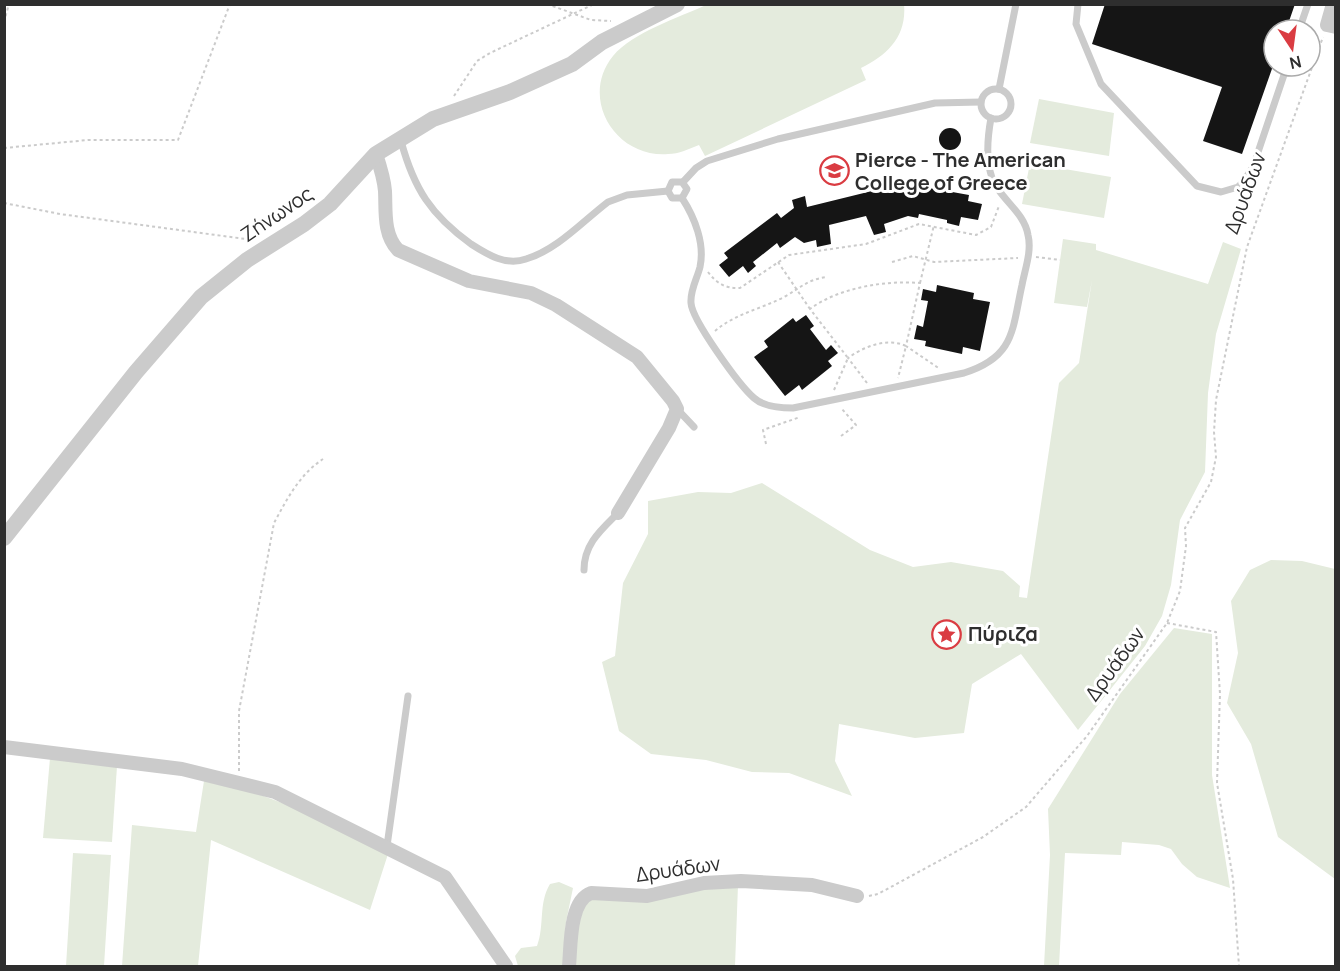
<svg xmlns="http://www.w3.org/2000/svg" width="1340" height="971" viewBox="0 0 1340 971" font-family="Manrope,sans-serif">
	<rect width="100%" height="100%" fill="#fff"/>
	<g fill="#e4ebdd">
		<path d="M706,5L904,4C907,37 887,55 861,68L866,80L705,156L699,145C689,149 679,154 668,154C615,158 579,98 613,56C633,32 678,18 706,5Z"/>
		<polygon points="1039,99 1114,113 1109,156 1030,143"/>
		<polygon points="1030,163 1111,177 1104,218 1022,204"/>
		<polygon points="1063,239 1096,244 1096,250 1208,284 1223,242 1241,249 1216,334 1208,393 1205,472 1180,520 1171,585 1162,616 1145,646 1078,730 1021,654 972,684 964,733 915,738 839,724 835,761 852,796 789,773 752,772 706,760 651,754 619,731 602,662 615,656 623,583 648,534 648,501 698,492 731,493 762,483 870,550 913,567 951,562 1003,571 1020,586 1019,597 1027,598 1059,383 1079,363 1092,280 1087,307 1054,303"/>
		<polygon points="1271,560 1302,561 1335,569 1335,879 1278,837 1251,744 1227,703 1238,653 1231,601 1250,570"/>
		<polygon points="1174,628 1212,634 1212,775 1230,888 1197,877 1182,864 1171,849 1159,845 1122,842 1121,855 1065,853 1059,966 1044,966 1050,855 1048,809 1120,694"/>
		<polygon points="50,758 117,766 112,842 43,838"/>
		<polygon points="204,781 258,794 285,804 388,854 370,910 211,840 198,966 122,966 132,825 196,832"/>
		<polygon points="73,853 111,855 104,966 66,966"/>
		<path d="M559,882L573,888L566,922L563,966H518L515,956L521,948L537,946C545,925 538,904 550,884Z"/>
		<polygon points="738,885 735,966 573,966 580,911 590,898 642,902 719,886"/>
	</g>
	<g fill="#151515">
		<polygon points="1105,4 1295,4 1286,30 1274,30 1274,63 1242,154 1203,141 1222,87 1092,44"/>
		<circle cx="950" cy="139" r="11"/>
		<polygon points="887,179 889,189 907,193 908,184 969,195 968,201 982,204 978,220 961,217 959,226 947,223 947,220 919,214 918,218 908,216 884,224 886,232 874,235 866,216 829,225 831,244 817,247 816,240 804,243 795,237 780,248 777,243 753,262 756,266 748,273 743,266 729,277 719,265 728,258 724,253 777,213 781,218 794,208 792,200 805,196 807,207 876,190 874,182"/>
		<polygon points="937,285 974,293 973,299 990,302 980,351 963,347 962,354 925,346 926,341 914,339 917,325 923,327 928,301 921,300 923,289 936,292"/>
		<polygon points="806,315 814,326 810,329 826,350 831,345 838,353 828,361 832,366 802,390 799,385 785,396 754,357 768,347 764,341 793,318 796,322"/>
	</g>
	<g fill="none" stroke-linecap="round" stroke-linejoin="round">
		<g stroke="#cbcbcb" stroke-width="2" stroke-dasharray="3 3" stroke-linecap="butt">
			<polyline points="547,4 591,20 611,21"/>
			<polyline points="4,22 9,4"/>
			<polyline points="454,96 477,61 490,53 594,4"/>
			<polyline points="4,148 88,140 178,140 230,4"/>
			<polyline points="4,203 60,214 253,240"/>
			<polyline points="1036,257 1060,260"/>
			<polyline points="778,262 810,309"/>
			<polyline points="892,262 913,256 934,262 1018,258"/>
			<path d="M708,272C716,283 726,289 740,288L789,255L866,244L919,224L976,235L991,227L999,206"/>
			<polyline points="920,283 934,225"/>
			<path d="M715,331C736,313 762,309 786,296C801,287 809,279 827,277"/>
			<path d="M867,383L848,358C863,347 887,337 906,346L898,378"/>
			<path d="M834,390L848,358L810,309C838,288 885,280 920,283L906,346L940,369"/>
			<polyline points="841,436 856,425 841,408"/>
			<polyline points="766,444 763,430 800,417"/>
			<polyline points="1167,623 1216,632 1220,694 1217,783 1233,879 1239,966"/>
			<path d="M239,771V711L274,523C287,499 299,475 323,459"/>
			<polyline points="869,896 878,894 983,837 1026,807 1087,736 1167,623 1180,591 1186,546 1185,528 1211,482 1216,457 1214,432 1216,400 1247,247 1323,37"/>
		</g>
		<g stroke="#cbcbcb" stroke-width="7">
			<polyline points="1078,4 1076,24 1101,84 1197,186 1221,192 1238,187 1243,182 1253,167 1287,66"/>
			<polyline points="1299,30 1308,4"/>
			<polyline points="999,89 1016,4"/>
			<circle cx="996" cy="104" r="15"/>
			<path d="M401,141C414,189 431,215 471,244C488,255 506,266 526,259C557,250 583,221 608,202L627,195L668,191"/>
			<polyline points="683,182 696,168 707,161 778,139 935,103 981,102"/>
			<polyline points="668,191 672,182 682,182 687,189 682,198"/>
			<polyline points="668,191 672,198 682,198"/>
			<path d="M682,198C695,218 705,244 700,267C697,279 690,290 691,303C692,320 739,385 754,398C764,407 780,408 793,408L964,373C1015,357 1012,330 1022,285C1025,269 1032,251 1028,235C1025,216 1008,204 998,189C984,170 987,140 991,118"/>
			<polyline points="677,409 694,427"/>
			<path d="M584,570C584,544 601,530 618,513"/>
			<polyline points="387,846 408,696"/>
		</g>
		<g stroke="#cbcbcb" stroke-width="14">
			<polyline points="1333,4 1327,25 1336,27"/>
			<path d="M376,154C380,166 384,179 385,191C386,211 383,234 398,250L469,281L531,293L556,305L637,357L673,401L677,409L669,428L618,513"/>
			<polyline points="4,747 182,769 275,792 445,877 506,966"/>
			<path d="M569,966C571,946 569,901 591,893L647,896L704,883L741,881L812,885L857,896"/>
		</g>
		<polyline stroke="#cbcbcb" stroke-width="16" points="4,538 136,372 201,297 247,260 304,224 330,204 376,154 433,119 510,92 572,64 602,42 677,4"/>
	</g>
	<defs>
		<symbol id="school-ring" viewBox="-11 -11 22 22"><circle r="9.5" fill="#fff" stroke="#da3c42" stroke-width="1.5"/><path d="M0-5L7-2L0 1L-7-2ZM-4 1L0 2.5L4 1V4Q0 6-4 4Z" fill="#da3c42"/></symbol>
		<symbol id="sight-ring" viewBox="-11 -11 22 22"><circle r="9.5" fill="#fff" stroke="#da3c42" stroke-width="1.5"/><path d="M0-6L1.8-2.2L6-1.7L2.9 1.2L3.7 5.4L0 3.3L-3.7 5.4L-2.9 1.2L-6-1.7L-1.8-2.2Z" fill="#da3c42"/></symbol>
	</defs>
	<g fill-rule="evenodd">
		<use href="#school-ring" x="818" y="154" width="33" height="33"/>
		<use href="#sight-ring" x="930" y="618" width="33" height="33"/>
	</g>
	<g text-anchor="middle" stroke-width="6" stroke-linejoin="round" paint-order="stroke">
		<g font-size="20" font-weight="bold" fill="#2e2e2e" stroke="#fff" text-anchor="start">
			<text x="855" y="167">Pierce - The American<tspan x="855" dy="23">College of Greece</tspan></text>
			<text x="968" y="641">Πύριζα</text>
		</g>
		<g font-size="20" fill="#2e2e2e" stroke="#fff">
			<text transform="translate(1245 193) rotate(-70)" y="7">Δρυάδων</text>
			<text transform="translate(277 214) rotate(-34)" y="7">Ζήνωνος</text>
			<text transform="translate(1115 664) rotate(-54)" y="7">Δρυάδων</text>
			<text transform="translate(678 869) rotate(-8)" y="7">Δρυάδων</text>
		</g>
	</g>
	<rect width="1340" height="971" fill="none" stroke="#2e2e2e" stroke-width="12"/>
	<g transform="translate(1292 48) rotate(167)"><circle r="28" fill="#ffffff" stroke="#ababab" stroke-width="1.5"/>
	<path d="M0-4.5L10 22L0 15L-10 22Z" fill="#da3c42"/>
	<text y="-9" font-size="16" font-weight="bold" text-anchor="middle" fill="#2e2e2e">N</text>
	</g>
</svg>
